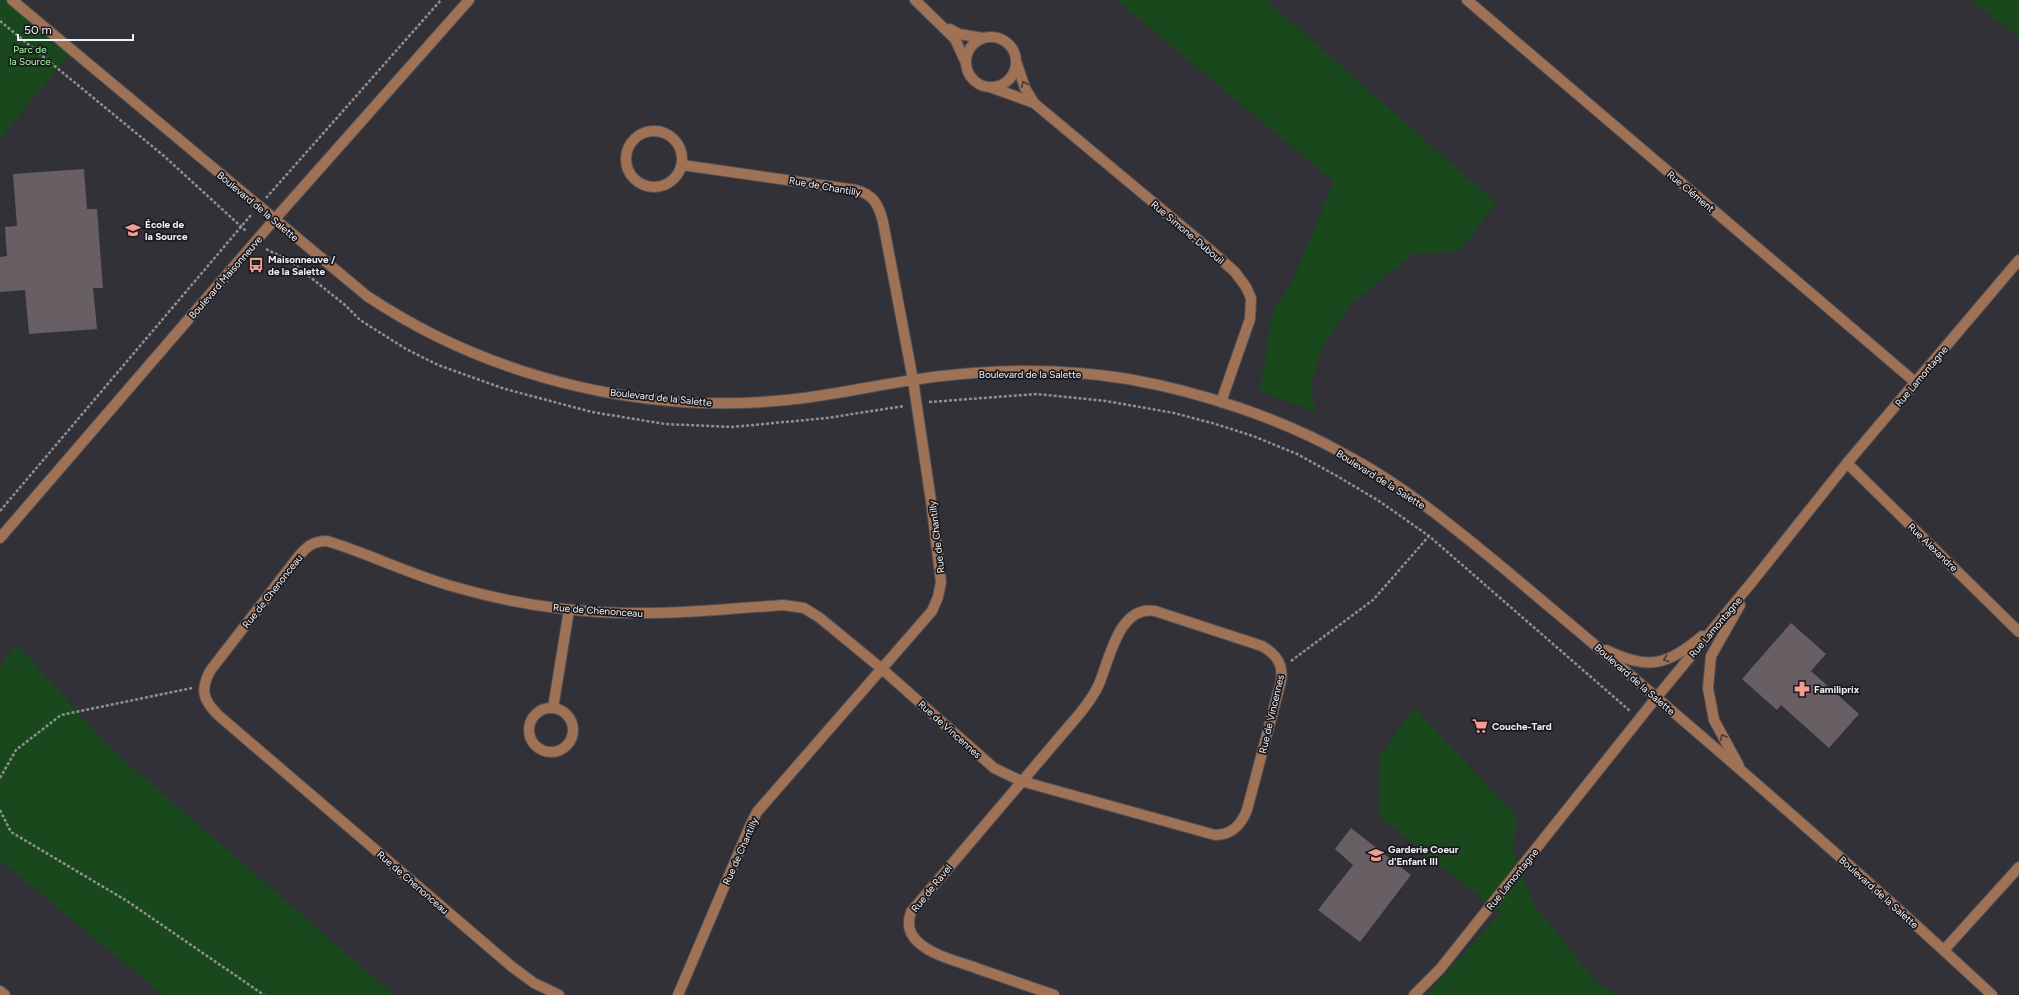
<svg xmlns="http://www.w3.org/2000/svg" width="2019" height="995" viewBox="0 0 2019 995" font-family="Figtree,sans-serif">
	<rect width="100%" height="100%" fill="#323138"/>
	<g fill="#18481b">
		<polygon points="0,0 12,0 72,51 0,139"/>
		<polygon points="1117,0 1266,0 1496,203 1459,251 1413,254 1350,305 1321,349 1311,385 1316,412 1260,391 1273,310 1292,282 1334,182"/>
		<polygon points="1971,0 2019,0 2019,38 2014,34"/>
		<polygon points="17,645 110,748 394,995 163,995 0,860 0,666"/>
		<polygon points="1414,708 1517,817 1513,850 1534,905 1597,983 1618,995 1427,995 1500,913 1380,817 1379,758"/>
	</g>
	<g fill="#675f64">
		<polygon points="84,169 87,209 97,209 103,288 93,288 97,329 29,334 25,290 0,292 0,257 7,256 5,227 17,226 13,174"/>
		<polygon points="1791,623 1826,654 1811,671 1859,714 1829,748 1781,705 1777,710 1742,679"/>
		<polygon points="1351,828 1411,875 1360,942 1318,910 1353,865 1335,849"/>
	</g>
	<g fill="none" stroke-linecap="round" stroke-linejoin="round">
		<defs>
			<g id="minor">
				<path d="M12,0L367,296C493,380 653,418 804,398C850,392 896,381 942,376C1003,369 1068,369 1128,379C1202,392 1283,419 1348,456C1406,487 1457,530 1507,571C1559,615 1612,659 1664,704C1775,799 1885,895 1992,995"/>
				<polyline points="915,0 955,39 966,63"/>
				<polyline points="1467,0 1915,382"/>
				<polyline points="950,29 959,34 983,38"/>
				<circle cx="991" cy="62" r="25"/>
				<polyline points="1017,64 1025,88 1034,103"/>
				<polyline points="990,87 1034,103 1208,248 1235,272 1246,287 1251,298 1250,319 1221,402"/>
				<circle cx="654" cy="159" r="28"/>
				<polyline points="1847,463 2019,632"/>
				<polyline points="0,538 274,220 469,0"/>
				<path d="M1606,650C1649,671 1667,665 1702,636"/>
				<polyline points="553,708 569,610"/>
				<circle cx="551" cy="730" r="22"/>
				<polyline points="1739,766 1714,720 1708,688 1711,656 1740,605"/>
				<polyline points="1944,950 2019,867"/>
				<polyline points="0,991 5,995"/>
				<path d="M559,995L534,983L511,966L218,715C203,700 200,690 210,671L298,557C306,547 313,541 327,541C370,554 411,575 455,587C510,603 568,612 625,613C678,614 730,609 783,605L804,608L820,618L882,669L994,768L1021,781L1215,835C1232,835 1241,825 1247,810L1281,681C1284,664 1276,654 1262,646L1155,611C1119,605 1110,658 1099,684C1095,694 1088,703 1081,712L911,912C907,923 908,933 918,942C933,956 957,961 976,968C1002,977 1028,986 1054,995"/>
				<path d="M678,995L750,826L757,812L932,611L938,597L941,582L931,501L913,380L883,222C879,205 873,194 856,190L682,165"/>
				<polyline points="1414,995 1440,969 1656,698 1752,582 1847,463 2019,260"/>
			</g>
		</defs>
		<use href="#minor" stroke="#515056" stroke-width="12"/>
		<g stroke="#908f95" stroke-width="2.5" stroke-dasharray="3 2" stroke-linecap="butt">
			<polyline points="0,21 164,156 247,232"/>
			<polyline points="266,198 441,0"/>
			<polyline points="266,249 290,261 345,305 360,320 406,349 438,365 505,389 592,412 665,424 732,427 827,418 904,406"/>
			<polyline points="929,402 1037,394 1106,401 1174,413 1212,423 1253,436 1297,454 1337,476 1379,501 1429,536 1630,711"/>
			<polyline points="0,511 251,215"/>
			<polyline points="1291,661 1373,600 1429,536"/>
			<polyline points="0,778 16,750 61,715 192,688"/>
			<polyline points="0,810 11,832 127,901 264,995"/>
		</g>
		<use href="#minor" stroke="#a07255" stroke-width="10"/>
	</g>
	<defs><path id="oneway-chevron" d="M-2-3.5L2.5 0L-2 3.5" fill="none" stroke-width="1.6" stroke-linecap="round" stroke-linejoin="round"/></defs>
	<g stroke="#493831">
		<use href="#oneway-chevron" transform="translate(1024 84) rotate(-112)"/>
		<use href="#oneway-chevron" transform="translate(1666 659) rotate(161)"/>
		<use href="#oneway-chevron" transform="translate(1723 737) rotate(-119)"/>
	</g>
	<defs>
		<symbol id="school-bare" viewBox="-9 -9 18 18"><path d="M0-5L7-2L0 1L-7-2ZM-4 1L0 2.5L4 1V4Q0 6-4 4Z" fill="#f59c91" stroke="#1a191d" stroke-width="2.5" paint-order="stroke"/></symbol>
		<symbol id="bus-bare" viewBox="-9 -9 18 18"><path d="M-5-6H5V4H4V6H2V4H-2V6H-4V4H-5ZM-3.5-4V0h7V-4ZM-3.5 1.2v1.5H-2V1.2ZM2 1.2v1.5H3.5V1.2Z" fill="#f59c91" stroke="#1a191d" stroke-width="2.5" paint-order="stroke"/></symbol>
		<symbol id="pharmacy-bare" viewBox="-9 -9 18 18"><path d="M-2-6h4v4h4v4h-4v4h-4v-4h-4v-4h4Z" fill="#f59c91" stroke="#1a191d" stroke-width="2.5" paint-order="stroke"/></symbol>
		<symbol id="supermarket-bare" viewBox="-9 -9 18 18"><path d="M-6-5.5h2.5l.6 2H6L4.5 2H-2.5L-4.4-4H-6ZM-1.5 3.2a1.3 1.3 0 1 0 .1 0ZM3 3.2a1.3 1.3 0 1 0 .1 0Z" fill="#f59c91" stroke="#1a191d" stroke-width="2.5" paint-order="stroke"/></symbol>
	</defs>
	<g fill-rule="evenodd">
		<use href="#school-bare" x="122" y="219" width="22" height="22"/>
		<use href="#bus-bare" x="245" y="254" width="22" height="22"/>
		<use href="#pharmacy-bare" x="1791" y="678" width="22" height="22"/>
		<use href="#supermarket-bare" x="1469" y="715" width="22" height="22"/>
		<use href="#school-bare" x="1365" y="844" width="22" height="22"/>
	</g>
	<g text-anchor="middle" stroke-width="3.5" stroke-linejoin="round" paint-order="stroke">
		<g font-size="10" fill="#acfbac" stroke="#1a191d">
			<text x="30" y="53">Parc de<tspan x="30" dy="12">la Source</tspan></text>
		</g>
		<g font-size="10" fill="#f2f1f6" stroke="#1a191d">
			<text transform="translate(825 186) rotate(10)" y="4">Rue de Chantilly</text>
			<text transform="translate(1691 191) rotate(40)" y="4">Rue Clément</text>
			<text transform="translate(258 206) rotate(40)" y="4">Boulevard de la Salette</text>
			<text transform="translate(1188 232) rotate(40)" y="4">Rue Simone-Dubouil</text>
			<text transform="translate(225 277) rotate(-49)" y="4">Boulevard Maisonneuve</text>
			<text x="1030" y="378">Boulevard de la Salette</text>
			<text transform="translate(1921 376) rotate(-50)" y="4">Rue Lamontagne</text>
			<text transform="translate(661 397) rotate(6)" y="4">Boulevard de la Salette</text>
			<text transform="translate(1381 479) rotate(32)" y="4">Boulevard de la Salette</text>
			<text transform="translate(936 537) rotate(-97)" y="4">Rue de Chantilly</text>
			<text transform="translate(1933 547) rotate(44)" y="4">Rue Alexandre</text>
			<text transform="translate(272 591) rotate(-52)" y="4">Rue de Chenonceau</text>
			<text transform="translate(598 610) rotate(4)" y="4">Rue de Chenonceau</text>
			<text transform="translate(1715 627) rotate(-50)" y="4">Rue Lamontagne</text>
			<text transform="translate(1635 679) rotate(41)" y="4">Boulevard de la Salette</text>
			<text transform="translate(1271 714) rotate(-77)" y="4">Rue de Vincennes</text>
			<text transform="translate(950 729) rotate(42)" y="4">Rue de Vincennes</text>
			<text transform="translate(740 851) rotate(-66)" y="4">Rue de Chantilly</text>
			<text transform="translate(1512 879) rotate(-51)" y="4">Rue Lamontagne</text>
			<text transform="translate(413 882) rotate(41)" y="4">Rue de Chenonceau</text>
			<text transform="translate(931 888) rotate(-51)" y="4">Rue de Ravel</text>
			<text transform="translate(1879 892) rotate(42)" y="4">Boulevard de la Salette</text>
		</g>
		<g font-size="10" font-weight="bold" fill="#f2f1f6" stroke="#1a191d" text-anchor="start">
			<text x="145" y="228">École de<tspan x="145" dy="12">la Source</tspan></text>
			<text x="268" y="263">Maisonneuve /<tspan x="268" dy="12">de la Salette</tspan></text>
			<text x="1814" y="693">Familiprix</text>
			<text x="1492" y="730">Couche-Tard</text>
			<text x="1388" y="853">Garderie Coeur<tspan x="1388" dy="12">d'Enfant III</tspan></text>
		</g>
	</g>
	<path d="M18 34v6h115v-6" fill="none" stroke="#f2f1f6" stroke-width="2"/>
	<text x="24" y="34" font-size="12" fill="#f2f1f6" stroke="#1a191d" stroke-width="3" paint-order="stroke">50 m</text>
</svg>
